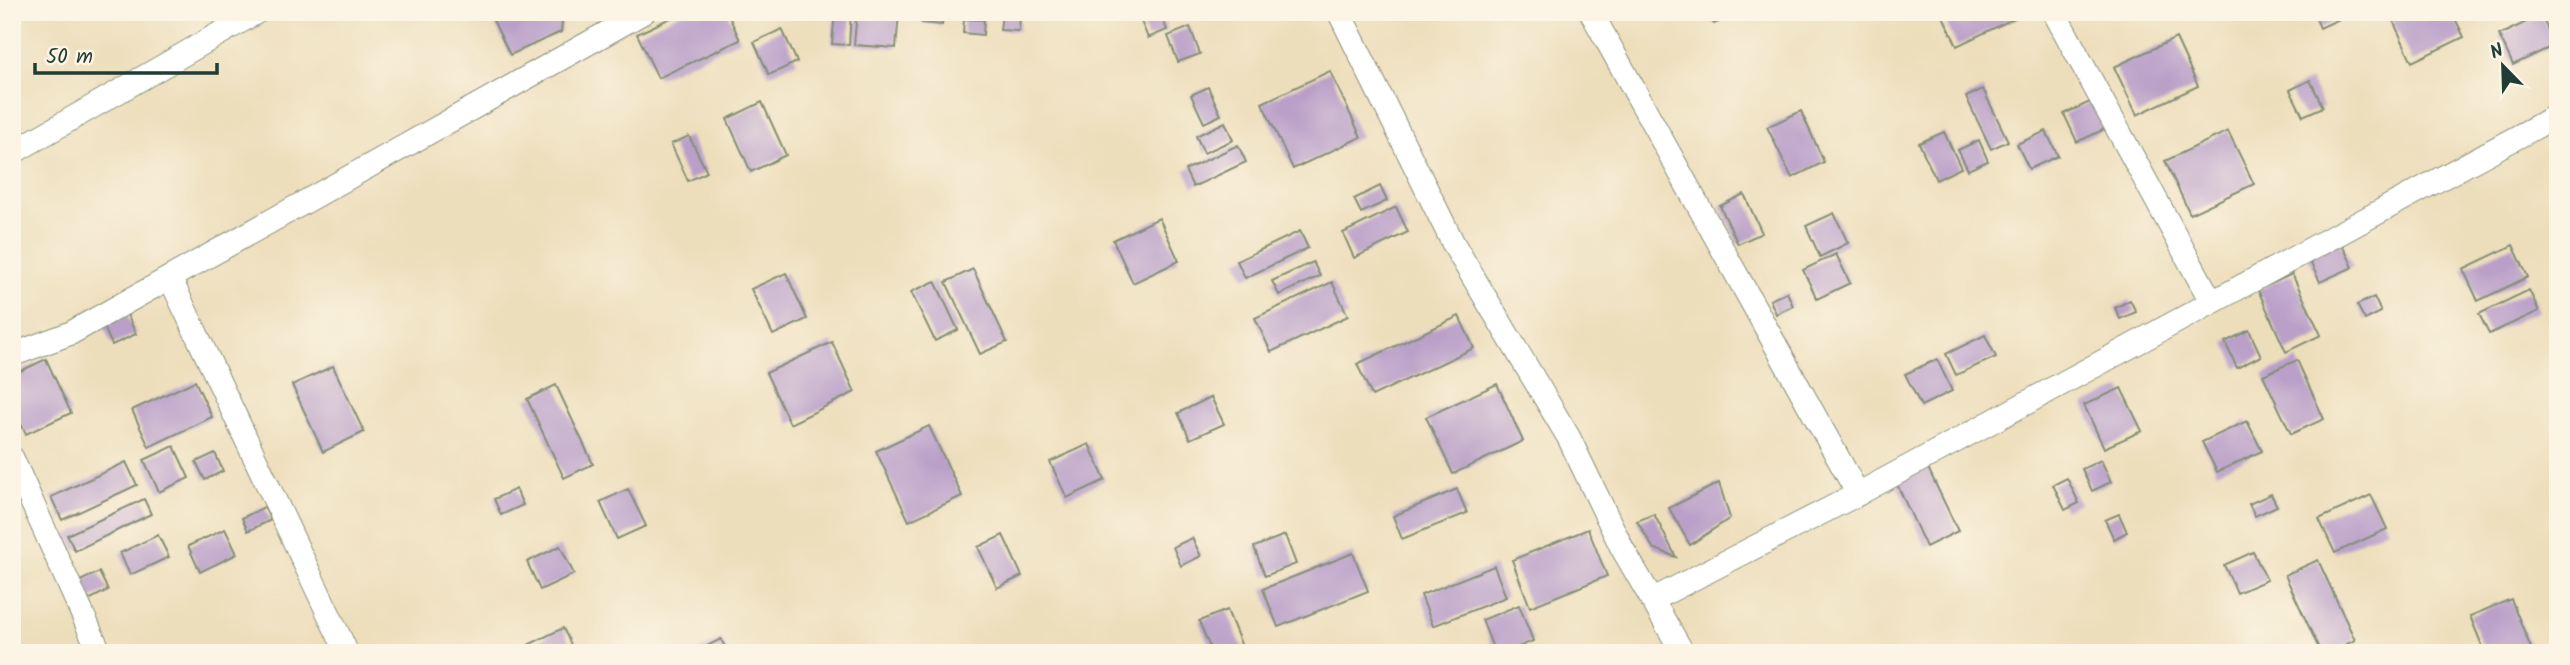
<svg xmlns="http://www.w3.org/2000/svg" width="2570" height="665" viewBox="0 0 2570 665" font-family="Kalam,sans-serif">
	<rect width="100%" height="100%" fill="#fcf5e5"/>
	<filter id="ink" filterUnits="userSpaceOnUse"><feTurbulence type="fractalNoise" baseFrequency=".0143" numOctaves="2"/><feDisplacementMap in="SourceGraphic" scale="14" xChannelSelector="R" yChannelSelector="G"/><feConvolveMatrix kernelMatrix="1 2 1 2 8 2 1 2 1" color-interpolation-filters="sRGB"/></filter>
	<filter id="wash" filterUnits="userSpaceOnUse"><feTurbulence type="fractalNoise" baseFrequency=".00686" numOctaves="4" result="noise"/><feDisplacementMap in="SourceGraphic" scale="28" xChannelSelector="R" yChannelSelector="G"/><feGaussianBlur stdDeviation="1.57" result="paint"/><feColorMatrix in="noise" values="0 0 0 0 0 0 0 0 0 0 0 0 0 0 0 0 0 1.4 0 .05"/><feComposite in="paint" operator="in"/></filter>
	<g filter="url(#wash)">
		<rect width="100%" height="100%" fill="#eddebb"/>
		<g id="blocks">
			<g fill="#baa0c9">
				<polygon points="489,12 563,12 561,32 510,55"/>
				<polygon points="683,12 727,12 740,40 658,78 637,34"/>
				<polygon points="835,12 851,12 849,45 832,44"/>
				<polygon points="857,12 899,13 896,48 854,45"/>
				<polygon points="923,12 943,12 942,25 922,23"/>
				<polygon points="1137,12 1160,12 1167,30 1148,38"/>
				<polygon points="1707,12 1729,12 1731,16 1714,24"/>
				<polygon points="1941,12 2017,12 2019,16 1957,46"/>
				<polygon points="2313,12 2344,12 2346,16 2320,28"/>
				<polygon points="2389,12 2452,12 2464,37 2412,62"/>
				<polygon points="1002,14 1020,16 1019,31 1000,30"/>
				<polygon points="2541,15 2555,45 2513,65 2499,35"/>
				<polygon points="964,19 984,20 983,35 963,33"/>
				<polygon points="1190,27 1200,54 1178,62 1168,36"/>
				<polygon points="782,29 797,62 769,75 754,42"/>
				<polygon points="2176,38 2198,86 2137,115 2114,67"/>
				<polygon points="1330,71 1361,137 1293,169 1262,103"/>
				<polygon points="2310,80 2323,107 2303,116 2290,90"/>
				<polygon points="1208,87 1221,115 1204,123 1191,95"/>
				<polygon points="1983,89 2008,141 1991,149 1966,97"/>
				<polygon points="2092,101 2105,129 2077,142 2064,114"/>
				<polygon points="762,102 786,155 751,172 727,119"/>
				<polygon points="1801,111 1824,162 1792,178 1767,127"/>
				<polygon points="1225,122 1233,140 1204,153 1196,136"/>
				<polygon points="2046,131 2058,156 2029,169 2017,144"/>
				<polygon points="2228,131 2254,184 2190,214 2165,161"/>
				<polygon points="1944,132 1961,168 1936,180 1919,143"/>
				<polygon points="689,136 707,172 688,181 671,144"/>
				<polygon points="1979,140 1988,161 1968,170 1958,150"/>
				<polygon points="1238,145 1246,162 1193,187 1185,170"/>
				<polygon points="1380,186 1387,201 1361,213 1354,199"/>
				<polygon points="1744,194 1762,233 1738,244 1720,206"/>
				<polygon points="1396,207 1408,232 1354,258 1343,233"/>
				<polygon points="1834,213 1848,243 1820,257 1806,226"/>
				<polygon points="1159,218 1179,261 1133,283 1113,240"/>
				<polygon points="1300,231 1308,248 1245,278 1237,261"/>
				<polygon points="2340,240 2353,267 2320,282 2307,256"/>
				<polygon points="2513,245 2528,277 2478,301 2463,269"/>
				<polygon points="1836,254 1850,283 1817,299 1803,270"/>
				<polygon points="1313,262 1320,276 1279,295 1272,281"/>
				<polygon points="973,269 1007,342 980,354 946,282"/>
				<polygon points="786,273 807,319 773,335 751,289"/>
				<polygon points="2292,274 2321,335 2286,352 2258,290"/>
				<polygon points="935,281 958,330 935,341 911,292"/>
				<polygon points="1332,282 1348,316 1271,352 1255,318"/>
				<polygon points="2529,290 2539,311 2489,334 2479,314"/>
				<polygon points="1787,292 1793,306 1776,314 1770,300"/>
				<polygon points="2374,297 2381,312 2365,320 2357,305"/>
				<polygon points="2130,300 2136,312 2120,319 2115,308"/>
				<polygon points="125,310 136,334 112,345 101,321"/>
				<polygon points="1459,316 1474,348 1372,396 1357,364"/>
				<polygon points="2249,330 2261,356 2237,368 2225,342"/>
				<polygon points="1985,335 1996,357 1956,375 1946,354"/>
				<polygon points="832,342 855,392 790,424 766,373"/>
				<polygon points="46,359 71,413 26,434 12,406 12,375"/>
				<polygon points="1937,359 1952,391 1921,406 1905,374"/>
				<polygon points="2297,360 2324,419 2291,434 2263,375"/>
				<polygon points="333,366 364,432 323,452 292,385"/>
				<polygon points="195,381 212,417 149,447 132,410"/>
				<polygon points="1497,384 1523,441 1453,474 1426,417"/>
				<polygon points="556,385 593,464 564,478 527,399"/>
				<polygon points="2121,388 2142,431 2104,448 2084,405"/>
				<polygon points="1211,397 1224,424 1190,439 1178,413"/>
				<polygon points="2247,421 2262,451 2217,472 2202,442"/>
				<polygon points="929,426 962,496 909,521 876,451"/>
				<polygon points="1089,444 1105,480 1067,498 1050,462"/>
				<polygon points="174,446 189,478 159,492 144,460"/>
				<polygon points="215,453 223,471 205,480 196,462"/>
				<polygon points="2101,460 2111,482 2092,491 2082,469"/>
				<polygon points="126,462 137,485 62,520 51,497"/>
				<polygon points="1927,466 1958,531 1926,547 1895,480"/>
				<polygon points="2067,478 2079,503 2065,510 2053,485"/>
				<polygon points="1719,483 1730,518 1690,545 1669,508"/>
				<polygon points="516,489 523,505 501,515 494,499"/>
				<polygon points="628,489 646,526 617,539 600,502"/>
				<polygon points="1457,489 1467,513 1402,539 1393,516"/>
				<polygon points="2271,494 2277,506 2255,516 2249,504"/>
				<polygon points="2371,495 2387,529 2335,553 2319,519"/>
				<polygon points="144,499 151,514 75,551 67,535"/>
				<polygon points="264,507 271,520 248,531 242,518"/>
				<polygon points="1654,514 1676,557 1653,548 1637,521"/>
				<polygon points="2119,514 2127,532 2114,539 2105,520"/>
				<polygon points="225,529 237,554 200,572 188,546"/>
				<polygon points="1588,529 1607,576 1530,607 1512,560"/>
				<polygon points="158,535 169,557 130,575 120,553"/>
				<polygon points="1003,535 1022,576 997,588 978,547"/>
				<polygon points="1285,535 1296,564 1265,576 1254,547"/>
				<polygon points="1192,538 1201,556 1181,566 1173,547"/>
				<polygon points="560,546 574,574 540,590 527,562"/>
				<polygon points="2253,552 2267,580 2237,593 2224,565"/>
				<polygon points="1353,553 1368,591 1278,627 1263,589"/>
				<polygon points="2318,560 2355,640 2329,653 2321,653 2285,575"/>
				<polygon points="1494,566 1506,597 1433,626 1421,595"/>
				<polygon points="99,572 108,590 87,601 78,582"/>
				<polygon points="2511,599 2533,653 2485,653 2470,616"/>
				<polygon points="1519,605 1533,641 1504,653 1495,653 1482,620"/>
				<polygon points="1227,610 1243,649 1212,653 1199,621"/>
				<polygon points="563,628 575,653 531,653 528,645"/>
				<polygon points="721,639 728,653 693,653"/>
			</g>
		</g>
	</g>
	<g filter="url(#ink)">
		<use href="#blocks" fill-opacity="0" stroke="#868e78" stroke-width="2"/>
		<g fill="none" stroke-linecap="round" stroke-linejoin="round">
			<defs>
				<g id="minor">
					<polyline points="1339,12 1454,245 1569,438 1622,548 1683,653"/>
					<polyline points="1591,12 1858,494"/>
					<polyline points="2054,12 2211,301"/>
					<polyline points="12,153 257,12"/>
					<polyline points="170,278 347,653"/>
					<polyline points="12,355 71,333 644,12"/>
					<polyline points="12,458 100,653"/>
					<polyline points="1652,600 1858,494 2558,115"/>
				</g>
			</defs>
			<use href="#minor" stroke="#868e78" stroke-width="25"/>
			<use href="#minor" stroke="#fff" stroke-width="23"/>
		</g>
	</g>
	<rect width="2570" height="665" fill="none" stroke="#fcf5e5" stroke-width="42"/>
	<g transform="translate(2503 66) rotate(337)" stroke="#fcf5e5" stroke-width="5" paint-order="stroke">
	<path d="M0-5L12 26L0 18L-12 26Z" fill="#1f3d34"/>
	<text y="-10" font-size="19" font-weight="bold" text-anchor="middle" fill="#1f3d34">N</text>
	</g>
	<path d="M35 63v10h182v-10" fill="none" stroke="#1f3d34" stroke-width="3.5"/>
	<text x="46" y="63" font-size="21" fill="#1f3d34" stroke="#fcf5e5" stroke-width="5" paint-order="stroke">50 m</text>
</svg>
